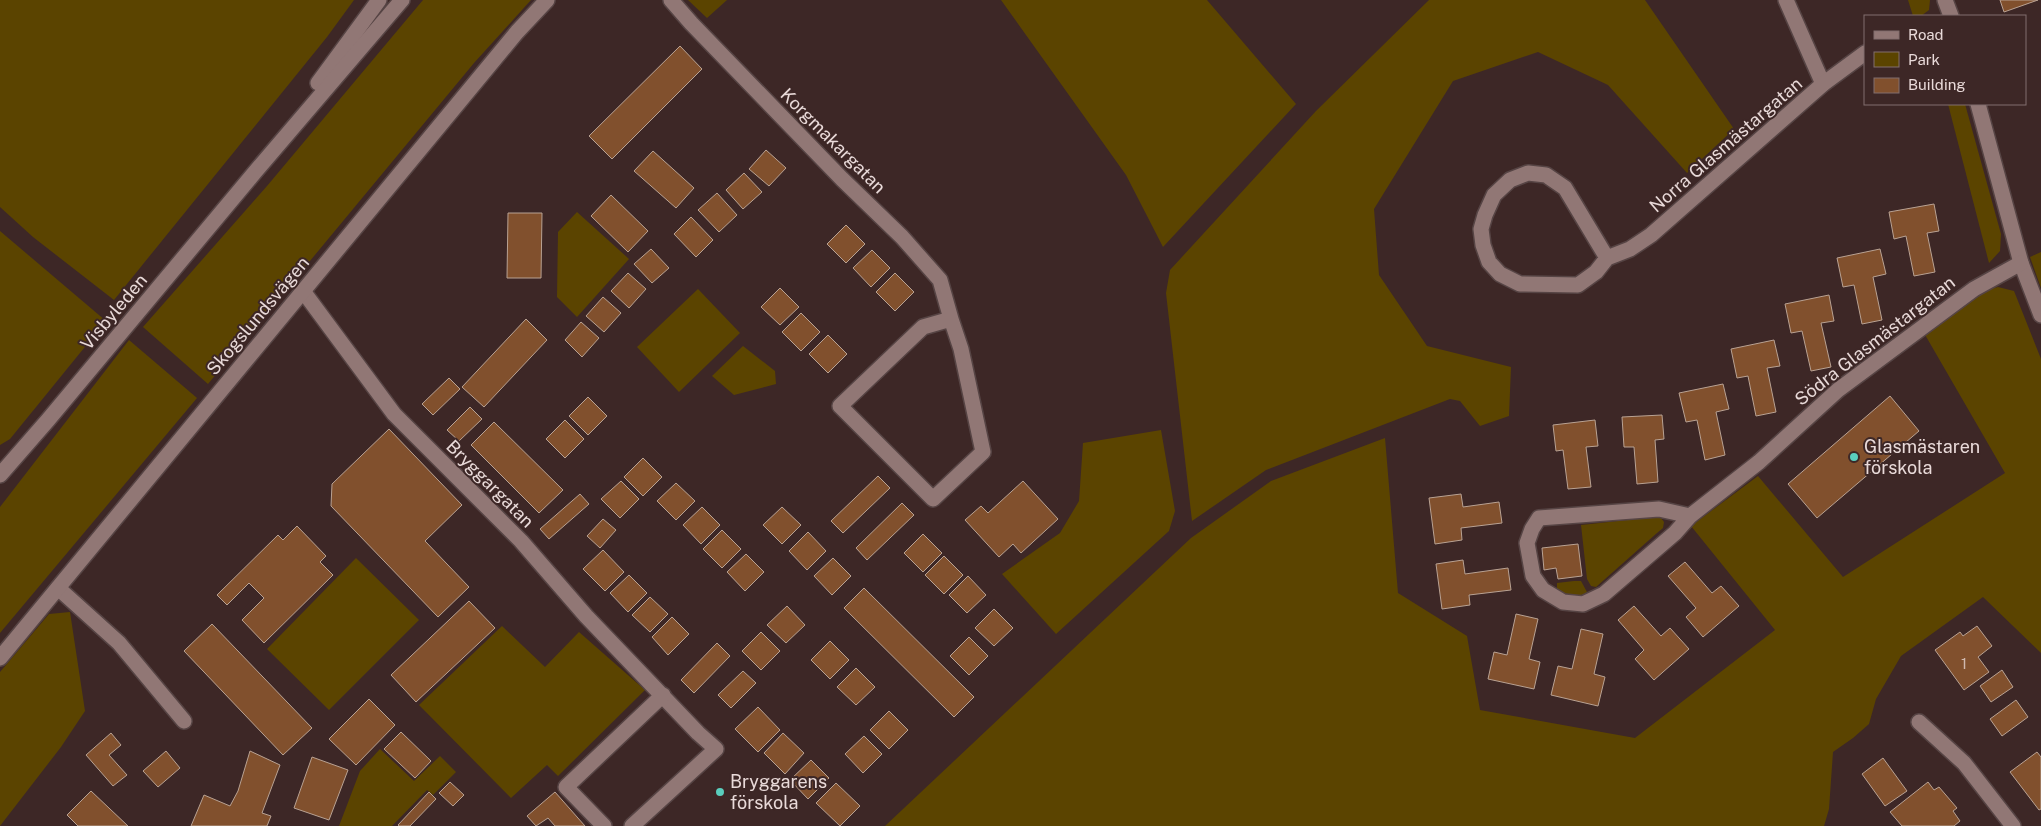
<svg xmlns="http://www.w3.org/2000/svg" width="2041" height="826" viewBox="0 0 2041 826" font-family="'Public Sans',sans-serif">
	<rect width="100%" height="100%" fill="#3d2726"/>
	<g fill="#5b4400">
		<polygon points="0,0 354,0 327,37 114,300 33,237 0,207"/>
		<polygon points="423,0 531,0 474,63 208,384 143,327 267,186"/>
		<polygon points="688,0 727,0 707,18"/>
		<polygon points="1001,0 1207,0 1296,104 1163,247 1126,175"/>
		<polygon points="1429,0 1645,0 1734,129 1687,173 1608,85 1538,52 1453,81 1374,209 1379,275 1427,346 1511,367 1509,416 1480,426 1460,401 1450,399 1266,470 1192,521 1166,293 1170,270 1316,111"/>
		<polygon points="1908,0 1930,0 1929,10 1921,16 1913,16"/>
		<polygon points="1948,104 1965,104 2001,234 2000,251 1989,263"/>
		<polygon points="577,212 629,259 577,317 557,297 558,232"/>
		<polygon points="0,231 106,321 10,439 0,445"/>
		<polygon points="2041,252 2041,288 2030,257"/>
		<polygon points="1998,287 2014,291 2041,359 2041,653 1983,597 1901,656 1876,699 1869,724 1853,738 1833,752 1829,809 1824,826 885,826 1191,538 1271,481 1385,438 1398,593 1467,636 1480,710 1635,738 1775,630 1691,526 1758,476 1843,577 2005,473 1924,333 1983,291"/>
		<polygon points="698,289 740,333 679,392 637,347"/>
		<polygon points="129,340 197,398 0,633 0,507"/>
		<polygon points="743,346 775,371 776,384 734,395 712,376"/>
		<polygon points="1161,430 1175,511 1169,531 1056,634 1002,574 1060,533 1079,501 1083,443"/>
		<polygon points="1655,517 1661,518 1664,522 1663,528 1657,533 1596,587 1591,586 1587,579 1581,525"/>
		<polygon points="356,558 419,620 329,710 267,649"/>
		<path d="M1574,581H1581L1587,592C1579,599 1567,593 1557,591V583Z"/>
		<polygon points="70,612 85,711 61,747 0,826 0,672 49,614"/>
		<polygon points="502,626 545,667 579,632 645,690 558,776 547,765 511,798 419,705"/>
		<polygon points="380,749 414,781 440,756 456,772 433,795 427,790 392,826 339,826 360,771"/>
	</g>
	<g fill="#81502d" stroke="#b9a293">
		<polygon points="2000,0 2038,0 2004,12"/>
		<polygon points="680,46 702,69 612,159 589,136"/>
		<polygon points="766,150 786,168 769,186 749,169"/>
		<polygon points="653,151 694,188 676,208 634,171"/>
		<polygon points="744,173 762,192 743,209 726,190"/>
		<polygon points="717,193 737,215 719,232 698,210"/>
		<polygon points="611,195 648,231 628,252 591,216"/>
		<polygon points="1934,204 1939,231 1927,233 1935,272 1914,276 1906,236 1894,239 1889,212"/>
		<polygon points="508,213 542,213 541,278 507,278"/>
		<polygon points="691,217 713,240 696,257 674,234"/>
		<polygon points="846,225 865,244 846,263 827,244"/>
		<polygon points="651,249 669,268 652,283 634,264"/>
		<polygon points="1880,249 1886,274 1873,277 1882,320 1862,324 1854,285 1843,287 1837,258"/>
		<polygon points="872,250 890,268 871,287 853,268"/>
		<polygon points="628,273 646,289 629,308 611,291"/>
		<polygon points="895,273 914,292 895,311 876,292"/>
		<polygon points="780,288 799,307 780,325 761,307"/>
		<polygon points="1829,295 1834,321 1821,323 1831,367 1811,371 1802,331 1791,333 1785,304"/>
		<polygon points="603,297 621,313 604,332 586,316"/>
		<polygon points="801,313 820,332 801,351 782,332"/>
		<polygon points="526,319 547,340 484,407 462,387"/>
		<polygon points="581,322 599,338 582,357 565,340"/>
		<polygon points="828,335 847,354 828,373 809,354"/>
		<polygon points="1774,340 1780,366 1767,368 1776,412 1756,416 1748,376 1737,378 1731,349"/>
		<polygon points="449,378 460,389 433,415 422,404"/>
		<polygon points="1723,384 1729,409 1716,412 1725,455 1705,460 1697,420 1686,422 1679,393"/>
		<polygon points="1890,396 1919,431 1817,518 1788,484"/>
		<polygon points="588,397 607,416 588,435 569,416"/>
		<polygon points="470,407 482,419 459,441 447,430"/>
		<polygon points="1662,415 1664,439 1655,440 1658,482 1637,484 1634,447 1624,447 1622,417"/>
		<polygon points="565,420 584,439 565,458 546,439"/>
		<polygon points="1595,420 1598,446 1586,447 1591,487 1568,489 1563,450 1556,451 1553,425"/>
		<polygon points="494,422 563,490 539,513 471,445"/>
		<polygon points="389,429 462,505 425,541 469,587 438,617 331,506 332,484"/>
		<polygon points="643,458 662,477 643,496 624,477"/>
		<polygon points="878,476 890,488 843,533 831,521"/>
		<polygon points="621,481 639,499 620,518 601,499"/>
		<polygon points="1023,481 1058,519 1021,553 1013,544 999,557 965,520 981,506 988,513"/>
		<polygon points="676,483 695,501 676,520 657,501"/>
		<polygon points="580,494 589,504 549,539 540,529"/>
		<polygon points="1461,494 1463,507 1499,502 1502,523 1461,528 1462,540 1435,544 1429,498"/>
		<polygon points="902,503 914,515 867,560 856,548"/>
		<polygon points="702,507 720,525 701,544 683,525"/>
		<polygon points="782,507 801,525 782,544 763,525"/>
		<polygon points="603,519 616,530 600,548 587,536"/>
		<polygon points="297,526 326,556 320,562 333,575 264,643 242,620 264,598 249,583 227,605 217,595 278,535 283,540"/>
		<polygon points="722,530 741,549 722,568 703,549"/>
		<polygon points="808,532 826,551 807,570 789,551"/>
		<polygon points="923,534 942,553 923,572 904,553"/>
		<polygon points="1578,544 1582,576 1558,579 1556,568 1544,570 1542,548"/>
		<polygon points="603,550 624,572 605,591 583,569"/>
		<polygon points="746,554 764,572 745,591 727,572"/>
		<polygon points="944,556 963,575 944,594 925,575"/>
		<polygon points="833,558 851,576 832,595 814,576"/>
		<polygon points="1463,560 1465,574 1508,568 1511,590 1469,595 1470,605 1442,609 1436,564"/>
		<polygon points="1685,562 1712,593 1721,586 1739,606 1703,637 1686,617 1696,608 1668,576"/>
		<polygon points="629,575 647,593 628,612 610,593"/>
		<polygon points="968,576 986,595 967,613 949,595"/>
		<polygon points="864,588 974,697 954,717 844,608"/>
		<polygon points="650,597 668,614 650,632 632,615"/>
		<polygon points="469,601 495,628 416,702 391,675"/>
		<polygon points="787,606 805,625 786,643 767,625"/>
		<polygon points="1634,606 1661,636 1670,628 1689,649 1654,680 1635,659 1644,650 1618,620"/>
		<polygon points="994,609 1013,628 994,646 975,628"/>
		<polygon points="1516,614 1538,619 1529,659 1540,662 1534,689 1488,679 1494,652 1507,655"/>
		<polygon points="672,617 689,634 668,655 652,637"/>
		<polygon points="212,624 312,728 283,755 184,651"/>
		<polygon points="1977,626 1992,646 1978,657 1989,672 1964,690 1935,650 1960,632 1963,636"/>
		<polygon points="1581,629 1603,634 1594,674 1605,677 1598,706 1551,695 1558,666 1572,669"/>
		<polygon points="761,632 780,651 761,670 742,651"/>
		<polygon points="969,637 988,656 969,675 950,656"/>
		<polygon points="830,641 849,660 830,679 811,660"/>
		<polygon points="717,643 730,656 694,693 681,680"/>
		<polygon points="856,668 875,687 856,705 837,687"/>
		<polygon points="2002,670 2013,687 1991,702 1980,686"/>
		<polygon points="743,671 756,683 731,708 718,695"/>
		<polygon points="369,699 395,725 356,765 329,739"/>
		<polygon points="2016,700 2028,717 2002,736 1990,719"/>
		<polygon points="758,707 780,730 758,752 735,729"/>
		<polygon points="889,711 908,730 889,749 870,730"/>
		<polygon points="401,732 431,761 415,778 384,749"/>
		<polygon points="111,733 121,745 109,755 127,775 113,786 86,755"/>
		<polygon points="783,733 804,753 785,774 764,753"/>
		<polygon points="864,736 882,754 863,773 845,754"/>
		<polygon points="166,751 180,768 158,787 143,771"/>
		<polygon points="250,751 280,765 262,813 271,816 267,826 191,826 204,795 230,806 238,791"/>
		<polygon points="2037,752 2041,757 2041,809 2039,810 2010,772"/>
		<polygon points="312,757 348,770 329,820 294,808"/>
		<polygon points="1883,758 1907,791 1885,806 1862,774"/>
		<polygon points="811,760 829,778 808,799 790,780"/>
		<polygon points="450,782 464,795 453,806 439,793"/>
		<polygon points="1928,782 1934,790 1939,787 1957,808 1953,811 1960,821 1954,826 1902,826 1890,812"/>
		<polygon points="836,783 860,806 840,826 816,803"/>
		<polygon points="91,791 128,826 78,826 67,815"/>
		<polygon points="429,792 436,799 410,826 399,826 398,825"/>
		<polygon points="555,792 585,826 555,826 548,818 536,826 527,816"/>
	</g>
	<g fill="none" stroke-linecap="round" stroke-linejoin="round">
		<defs>
			<g id="minor">
				<polyline points="671,0 691,23 842,179 902,237 940,280 951,319 923,327 840,406 933,499 983,452 961,349 951,319"/>
				<polyline points="1786,0 1823,84"/>
				<polyline points="1945,0 1951,16"/>
				<polyline points="1978,104 2021,263 2041,315"/>
				<polyline points="1607,258 1565,188 1546,175 1528,173 1510,180 1494,195 1485,215 1481,229 1483,245 1489,262 1500,274 1520,284 1578,285 1596,272 1607,258 1630,249 1651,235 1823,84 1865,53"/>
				<polyline points="303,291 394,414 521,541 586,616 698,733 716,749 632,826"/>
				<polyline points="1690,516 1675,533 1604,594 1583,604 1563,602 1543,590 1533,576 1527,543 1532,529 1539,518 1659,509 1690,516 1759,462 1838,390 1974,289 2021,263"/>
				<polyline points="58,588 119,643 184,721"/>
				<polyline points="0,658 517,32 547,0"/>
				<polyline points="1919,722 1964,763 2013,826"/>
				<polyline points="604,826 566,787 663,695"/>
			</g>
			<g id="secondary">
				<polyline points="318,83 379,0"/>
				<polyline points="0,475 48,420 255,172 402,0"/>
			</g>
		</defs>
		<use href="#minor" stroke="#564444" stroke-width="18"/>
		<use href="#secondary" stroke="#564444" stroke-width="18"/>
		<use href="#minor" stroke="#917775" stroke-width="15"/>
		<use href="#secondary" stroke="#917775" stroke-width="15"/>
	</g>
	<g fill="#5acebd" stroke="#3d2726" stroke-width="2">
		<circle cx="1854" cy="457" r="5"/>
		<circle cx="720" cy="792" r="5"/>
	</g>
	<g text-anchor="middle" stroke-width="4" stroke-linejoin="round" paint-order="stroke">
		<g font-size="15" fill="#cfb8ae">
			<text x="1964" y="669">1</text>
		</g>
		<g font-size="18" fill="#e9dad9" stroke="#3d2726">
			<text transform="translate(833 141) rotate(45)" y="6">Korgmakargatan</text>
			<text transform="translate(1726 145) rotate(-41)" y="6">Norra Glasmästargatan</text>
			<text transform="translate(114 312) rotate(-50)" y="6">Visbyleden</text>
			<text transform="translate(258 316) rotate(-50)" y="6">Skogslundsvägen</text>
			<text transform="translate(1875 341) rotate(-38)" y="6">Södra Glasmästargatan</text>
			<text transform="translate(490 484) rotate(45)" y="6">Bryggargatan</text>
		</g>
		<g font-size="18" fill="#e9dad9" stroke="#3d2726" text-anchor="start">
			<text x="1864" y="453">Glasmästaren<tspan x="1864" dy="21">förskola</tspan></text>
			<text x="730" y="788">Bryggarens<tspan x="730" dy="21">förskola</tspan></text>
		</g>
	</g>
	<rect x="1864" y="15" width="162" height="90" fill="#3d2726" stroke="#826f6e"/>
	<rect x="1874" y="31" width="25" height="8" fill="#917775" stroke="#826f6e"/>
	<text x="1908" y="40" font-size="15" fill="#e9dad9">Road</text>
	<rect x="1874" y="52" width="25" height="15" fill="#5b4400" stroke="#826f6e"/>
	<text x="1908" y="65" font-size="15" fill="#e9dad9">Park</text>
	<rect x="1874" y="78" width="25" height="15" fill="#81502d" stroke="#826f6e"/>
	<text x="1908" y="90" font-size="15" fill="#e9dad9">Building</text>
</svg>
